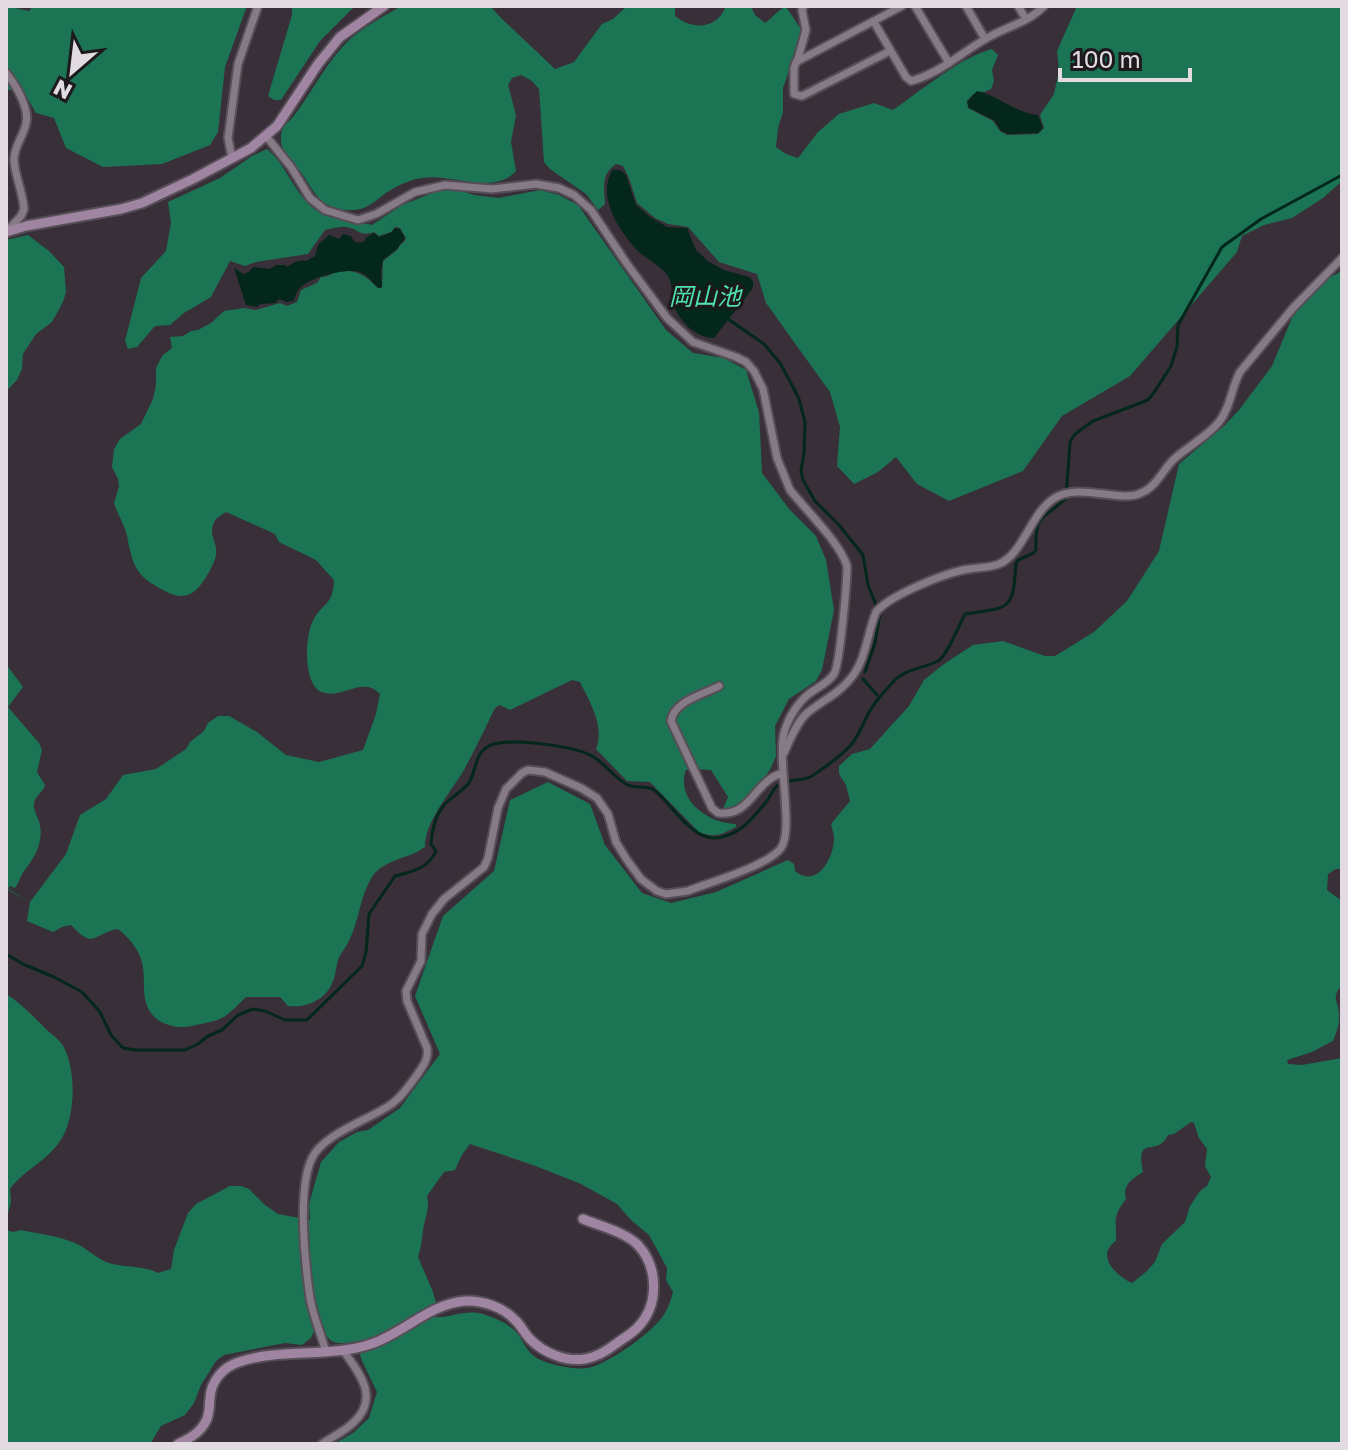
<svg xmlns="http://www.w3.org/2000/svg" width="1348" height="1450" viewBox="0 0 1348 1450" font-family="'Golos Text','Noto Sans JP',sans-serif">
	<rect width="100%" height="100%" fill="#382f39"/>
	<g fill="#1b7555" fill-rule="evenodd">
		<polygon points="6,6 29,11 33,6 247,6 225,67 218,132 210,145 162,164 103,167 66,148 54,118 36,113 25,94 6,89"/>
		<polygon points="292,6 355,6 320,41 281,100 274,100 268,96 292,15"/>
		<path d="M401,6H490L501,18L555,69L574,62L602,24L613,19L627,6H675V16C692,30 717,30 726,6H751L755,15L765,23C773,18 777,10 786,7L801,29L790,68L783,88V112L778,128L776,147L786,154L798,158L818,132L839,114L874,103L893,110C919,92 962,56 992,49L998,55L992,70L994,81L991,89C978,96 979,86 967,101L968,108L993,121L1000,131L1007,135L1038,134L1044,128L1040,115L1054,94L1059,71L1057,51L1077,6H1342V181L1323,198L1292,218L1264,225L1242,236L1237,252L1130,376L1062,416L1023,471L949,501L917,484L896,457L878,472L854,484L837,466L840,427L830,392L766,303L757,274L719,262L688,227L668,224L655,218L637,203L629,178L623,166L616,164C601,174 604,187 605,204L598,210L586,194L550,169L544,162L539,89L532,81L521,75L512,78L508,85L516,115L511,142L516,171C493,196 451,173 423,178C411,179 399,185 389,191C373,201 368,212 346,210C323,208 316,196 305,178C297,165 280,154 281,138C281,125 290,122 296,113C313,90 326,64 346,43C361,28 383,17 401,6Z"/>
		<path d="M267,149C288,166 296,200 321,213C336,220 355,221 372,225L402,205L448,187L474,195L499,198L540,190L559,195L578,205L666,330L693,353L724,358L746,370L759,412L762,473L790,510L816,536L826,560L834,610L822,670L816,681L789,699L775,726L776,756L771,768L760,784L742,805L728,811L723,809L728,797L711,770L695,769L686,770C675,800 709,824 736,824V827C720,835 716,838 699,832L650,782L627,781L596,749C605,726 590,703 580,682L572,680L510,710L500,705L495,708C485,729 475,749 464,770C452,790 424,823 425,847C409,859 384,859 372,877C360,896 359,921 349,941C346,947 342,952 339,957C336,965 336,974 333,981C326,1000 307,1008 288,1006L280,997H246C222,1021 224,1019 192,1026C174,1030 152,1023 146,1003C142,989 146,973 141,959C137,947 128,937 118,929C93,933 95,951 71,925L62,927L53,932L27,921L30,902L8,890L6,892V664L23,687L8,707L39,743L42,750L37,772L45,785C43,793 33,797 34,806C34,812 39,819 40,825C43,844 35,857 24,871C20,877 19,883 15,888L10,886L8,889L30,902L66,854L80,815L106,799L123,775L156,769L186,749L190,742L204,731L208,723L218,716H229L257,732L286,755L319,762L363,750L376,714L380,694C362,675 342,700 322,692C303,685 305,638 312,623C321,602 333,608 334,580L316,560L279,542L275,534L226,512C220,516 215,518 213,525C209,536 218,544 216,555C215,561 212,566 209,572C198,592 187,603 165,591C144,580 135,573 130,550C128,544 128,538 126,532C123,522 117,513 114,503L119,486L118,479L112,467L114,449L120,439L141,424L153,399L156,385V368L162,356L172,348L170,337L183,336L191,331L198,330L211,323L224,311L244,308L256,310L280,303L287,306L297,302L301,290L317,283L321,277C326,277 330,275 334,273C353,267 366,275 378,288H382L383,261L397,250L400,245L404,242L406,238L400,228L395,227L391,232L379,236L374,232C359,237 359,229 347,227C340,226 331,229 325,230L308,254L256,262L245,266L230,261L211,297L184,313L170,325L155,326L137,347L128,349L125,341L141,278L166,251L171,223L168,202L220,178L252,156Z"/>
		<polygon points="28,235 49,251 64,267 66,292 63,302 52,322 36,334 23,354 22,369 17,380 6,391 6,240"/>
		<path d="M1342,271V869H1336L1328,874L1327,890L1342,901V985C1330,999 1339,1000 1339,1015C1340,1024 1336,1033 1333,1041L1312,1052L1287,1060L1288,1064L1302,1065L1342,1058V1444H334L353,1433L369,1418L377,1392L362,1361L356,1341C337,1345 331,1345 321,1328L315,1329L311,1338L302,1345L285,1343L224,1355L216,1361L201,1385L194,1403L185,1415L161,1426L150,1444H6V1230L13,1232L21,1230C39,1234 60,1236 77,1244C88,1249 97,1259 109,1263C126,1268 142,1265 158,1273L171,1269L174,1250L188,1213L196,1204L230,1186H241L249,1189L265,1205L278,1214L310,1220L309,1204L321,1162L339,1142L357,1132L368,1130L400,1108L440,1054L415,996L443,916L494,871L510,800L548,782L590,804L605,845L642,893L671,903L716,892L788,860L794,864L795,871C817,889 834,858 834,838C834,833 832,829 831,824L850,801L846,785L839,774V766L852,754L870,749L909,706L924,680L944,664L973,645L1003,641L1045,656H1055L1094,632L1127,601L1159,551L1179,464L1223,427L1239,410L1272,366L1294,313L1327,279ZM1191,1122L1194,1123L1199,1138L1207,1149L1205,1166L1211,1177L1207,1186L1200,1191L1190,1206L1185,1222L1162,1244L1155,1262L1147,1271L1132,1283C1116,1276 1095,1255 1116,1241C1117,1220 1111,1219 1126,1199C1122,1185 1132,1179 1143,1172C1135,1132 1157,1159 1168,1135L1174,1134ZM470,1144L533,1165L581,1184L617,1204L631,1220L649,1235L667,1268L666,1280L673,1292C671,1301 666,1313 660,1320C646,1336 608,1364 588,1368C574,1370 546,1365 534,1356C526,1350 522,1339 516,1332C508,1323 495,1318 483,1314C465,1309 451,1318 434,1317L432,1309L436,1303L433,1292L418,1257C421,1247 422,1240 423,1230C425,1217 430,1209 427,1196L444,1172L455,1170L462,1155Z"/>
		<path d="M6,994C22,1004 35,1018 48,1031C53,1035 59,1040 62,1044C77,1068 76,1119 60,1141C47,1161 24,1170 10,1189L11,1202L6,1221Z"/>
	</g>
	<g fill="#03271a">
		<path d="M977,91C1002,97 1012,112 1038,115L1043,128L1038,133L1008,134L1001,131L994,120L969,108L967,102Z"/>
		<path d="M613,169L622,171L626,175L636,205L650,217L667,227L687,228L696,250L709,262L724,270L749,277L753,281V288L714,338C696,338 678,320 673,303C671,295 673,285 669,278C663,266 645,259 636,249C618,229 596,195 613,169Z"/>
		<path d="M395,228L400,229L405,238L397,249L383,260L381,271L382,287L378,288C372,282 368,275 359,272C345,268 308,278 299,289C296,292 295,297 294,301L287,302L279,299L275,303L260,304L257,307L246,305L234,268L244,274L250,271L253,267L270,269L276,265H285L287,267C293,263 299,259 306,261L315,256L318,245L329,235L339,239L343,234L351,236C354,242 356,244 363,242L368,236L374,233L379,237L392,232Z"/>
	</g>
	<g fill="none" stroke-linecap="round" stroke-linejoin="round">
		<g stroke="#03271a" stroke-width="3">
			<polyline points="6,224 7,224"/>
			<polyline points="728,319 764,344 780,363 792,385 799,399 805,422 804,453 801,471 803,480 815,501 839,525 863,555 868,585 876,605"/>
			<polyline points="865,672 875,643 880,613"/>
			<polyline points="863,679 877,695"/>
			<path d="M6,954L23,964L54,977L82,992L100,1012L111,1035L123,1048L136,1050H185L198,1044L208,1036L222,1030L238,1015L253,1009L265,1011L285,1020H307L362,966L366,952L369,914L395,876C413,871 428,869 436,851L431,844C432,830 436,814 445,804C452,797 461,792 468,784C476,774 474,755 487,747C504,736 570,746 588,754C603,760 612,776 626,784C635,790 645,784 654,790C671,803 691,839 714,838C739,837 753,818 767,801C770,796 773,790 777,786C787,778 802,782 812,776C824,768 840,757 850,746C859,737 864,720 871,709C877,699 886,690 894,681C905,669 924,668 938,661C947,656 959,625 965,614C1010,607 1013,612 1016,563C1020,556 1032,557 1036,550C1035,511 1043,521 1066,498L1070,442L1075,434L1093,421L1148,400L1155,391L1171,366L1177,347L1178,325L1222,247L1261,219L1342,175"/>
		</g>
		<defs>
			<g id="street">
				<polyline points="915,6 949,63"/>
				<polyline points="966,6 985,39"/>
				<polyline points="1018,6 1026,19"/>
				<path d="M874,22L906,77L911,81C941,73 963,51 989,37C1008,26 1029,22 1044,6"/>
				<polyline points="890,51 802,96 794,94 794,68 796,62 902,6"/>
				<polyline points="797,62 806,30 802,10 804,6"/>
				<path d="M6,73C16,85 30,109 26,124C23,137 14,146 14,160C15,177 23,192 24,209L21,216L8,230"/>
				<path d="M266,136L291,167L310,198L325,210L358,220L376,214L415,192L445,185L492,189L536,184L559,188L574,195L591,210L627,264L667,318L693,342L736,357L746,362L754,371L763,389L777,458L790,490C806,510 840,543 847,566C847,582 840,664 834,674C828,683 818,687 810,693C798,702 788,718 784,733C777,761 794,830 781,848C768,866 710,882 688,891L666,894L657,891L641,879L627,860L616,842L608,814L597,798L581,788L545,772L528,770L522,773L506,789L498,808L488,858L484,867L444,899L432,914L422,934L421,961L406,991L407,1001L427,1048C429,1059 423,1066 417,1075C410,1085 402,1096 393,1103C370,1120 324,1133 312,1158C297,1189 305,1264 310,1298C313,1316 321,1334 326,1352"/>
				<polyline points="232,158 228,138 238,64 258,6"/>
				<path d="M719,686C702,695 674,701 671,721L712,808L718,813C752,817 754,780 783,773"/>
				<path d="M784,753C790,740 796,724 806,714C821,701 839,694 851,678C866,660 867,634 876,612C890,595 947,572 969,569C980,567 989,568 999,564C1023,554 1030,515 1053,499C1073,485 1103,496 1125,496C1130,496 1138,495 1143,492C1155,487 1163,471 1172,461C1186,447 1206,438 1219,422C1231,407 1231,388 1240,372L1293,308L1342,258"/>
				<path d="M322,1444C332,1437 345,1431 354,1422C380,1397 359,1373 343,1350"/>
			</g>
			<g id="secondary">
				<polyline points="6,232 26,226 121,209 142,203 193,179 251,148 277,126 318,64 340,37 384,6"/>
				<path d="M178,1444C190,1438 200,1433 206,1421C210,1413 209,1406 210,1398C211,1381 223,1367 239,1362C279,1348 329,1358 371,1344C404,1333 429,1304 465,1301C482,1300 503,1307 515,1320C521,1325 524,1333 530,1339C544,1353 565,1362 585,1359C597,1357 608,1350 617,1343C624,1338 631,1334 637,1328C659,1306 659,1268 638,1245C625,1232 600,1226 583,1219"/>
			</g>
		</defs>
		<use href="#street" stroke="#564e56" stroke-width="11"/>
		<use href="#secondary" stroke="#564e56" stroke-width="13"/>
		<use href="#street" stroke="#857a86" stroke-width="7"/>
		<use href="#secondary" stroke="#a085a2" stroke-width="9"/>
	</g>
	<g text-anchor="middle" stroke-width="6" stroke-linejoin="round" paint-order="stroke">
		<g font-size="24" font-style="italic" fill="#4de5ad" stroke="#1d191d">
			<text x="705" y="305">岡山池</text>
		</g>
	</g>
	<rect width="1348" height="1450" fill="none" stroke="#e2dce2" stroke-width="16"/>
	<g transform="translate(72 72) rotate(208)" stroke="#1d191d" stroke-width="6" paint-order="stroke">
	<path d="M0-6L14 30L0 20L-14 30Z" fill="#e2dce2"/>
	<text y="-12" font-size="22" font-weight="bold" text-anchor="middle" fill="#e2dce2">N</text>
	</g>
	<path d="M1060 68v12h130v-12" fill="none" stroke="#e2dce2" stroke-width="4"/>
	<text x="1072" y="68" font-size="24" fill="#e2dce2" stroke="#1d191d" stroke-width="6" paint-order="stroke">100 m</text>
</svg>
